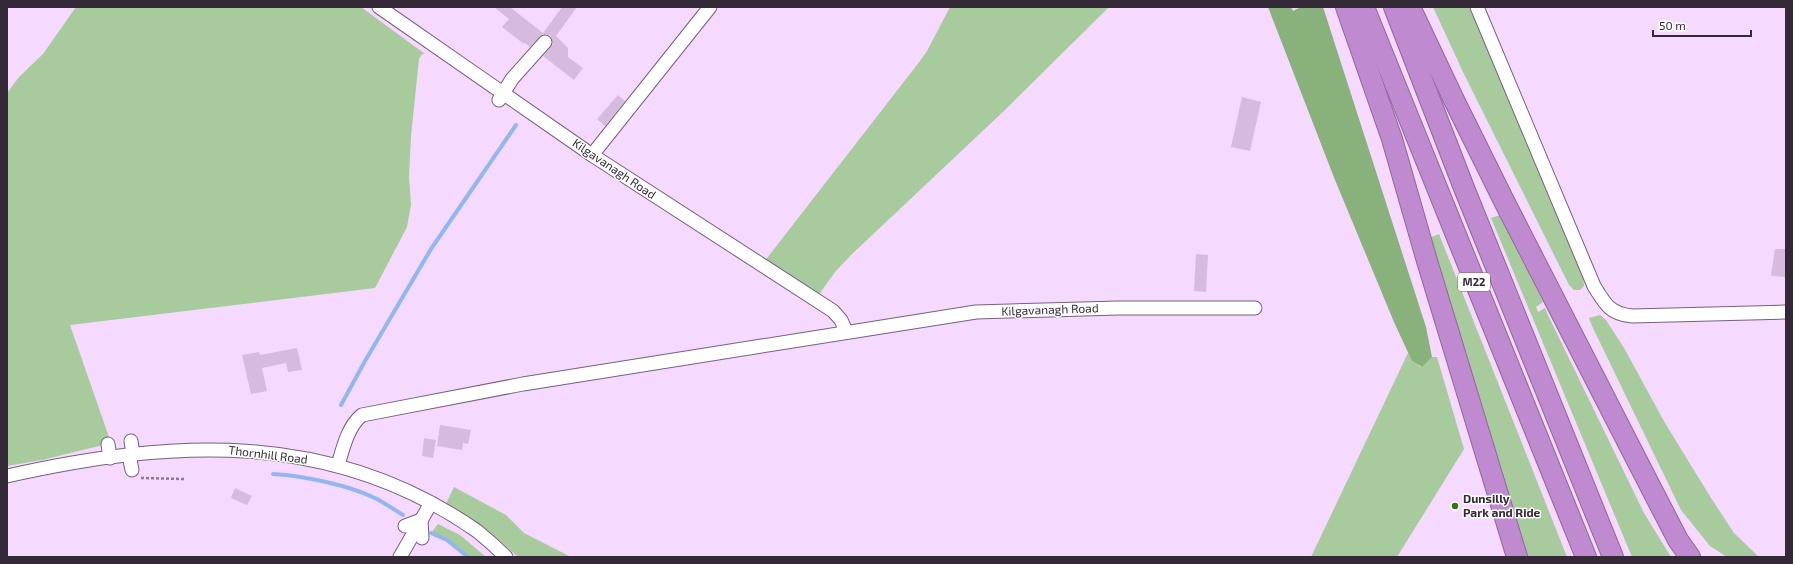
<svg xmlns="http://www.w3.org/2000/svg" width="1793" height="564" viewBox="0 0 1793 564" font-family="'Exo 2',sans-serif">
	<rect width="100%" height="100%" fill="#f5d9fe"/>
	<g fill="#a7cb9c">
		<polygon points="76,7 361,7 425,54 422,54 419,59 411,136 409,177 411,205 407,227 375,288 70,325 111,443 42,460 7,466 7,93 19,77 43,54"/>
		<polygon points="950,7 1109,7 1006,109 851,255 835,272 818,296 764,262 920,61 927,51"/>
		<polygon points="1433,7 1469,7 1583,275 1584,286 1580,290 1574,290 1569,285 1463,72"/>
		<polygon points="1500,215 1543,302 1536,307 1538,312 1545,308 1547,313 1644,513 1671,557 1632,557 1491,218"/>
		<polygon points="1439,234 1567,557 1527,557 1429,238"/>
		<polygon points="1600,315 1606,320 1624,348 1665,423 1711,498 1734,533 1759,557 1727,557 1710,546 1681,510 1592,326 1589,318"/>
		<polygon points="1408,353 1412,361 1421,367 1432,357 1437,357 1464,449 1397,557 1311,557"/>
		<path d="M454,487L506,515L524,533L571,557H518C496,537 473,518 446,504Z"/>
		<polygon points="438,524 460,535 486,557 468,557 447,540 431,533"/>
	</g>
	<polygon fill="#88b17b" points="1268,7 1291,7 1293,11 1301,7 1323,7 1426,327 1432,357 1422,367 1412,361 1394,322 1335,180"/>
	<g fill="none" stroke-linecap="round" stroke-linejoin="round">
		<g stroke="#92b7ee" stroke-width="4">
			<polyline points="341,405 365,361 431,249 516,125"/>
			<path d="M273,474C304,476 349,485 377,499C386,504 395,510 403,515"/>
			<polyline points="431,533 447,540 468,557"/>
		</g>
	</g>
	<g fill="#d6bbdf">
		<polygon points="494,7 510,7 543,33 562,7 577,7 556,36 568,48 568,57 583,68 574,80 543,56 553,44 551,36 546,34 542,35 530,47 525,43 524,44 502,27 509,19"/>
		<polygon points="618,95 625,101 605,126 597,119"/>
		<polygon points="1242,97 1261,102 1250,151 1231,147"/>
		<polygon points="1775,249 1786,249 1786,277 1771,276"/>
		<polygon points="1196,254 1208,255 1206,292 1194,291"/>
		<polygon points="297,348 302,370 288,372 286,363 262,368 267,391 251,394 242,355 259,352 260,355"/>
		<polygon points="440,425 471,430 468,444 463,443 462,450 437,446"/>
		<polygon points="424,438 436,440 433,458 422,456"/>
		<polygon points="235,488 252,496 247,505 231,498"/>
	</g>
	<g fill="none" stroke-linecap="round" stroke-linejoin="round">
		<defs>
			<g id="minor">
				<polyline points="379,7 592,155 833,311 841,320 846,331"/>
				<path d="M1477,7L1594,286C1605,304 1610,314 1632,316L1786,312"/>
				<polyline points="499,100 512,79 545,42"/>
				<polyline points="592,155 710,7"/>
				<polyline points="131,441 133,454"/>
				<polyline points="108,444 110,458"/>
				<polyline points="129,455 132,470"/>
				<path d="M338,465C343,448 348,426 362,415L523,384L976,312L1118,308H1255"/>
				<path d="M7,476C172,439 331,429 477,531C487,539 497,548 506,557"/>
				<polyline points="405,526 421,520 422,538"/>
				<polyline points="400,557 431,503"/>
			</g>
			<g id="highway">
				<polyline points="1346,7 1392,139 1427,261 1517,557"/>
				<polyline points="1364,7 1586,557"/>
				<polyline points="1394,7 1464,188 1613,557"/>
				<polyline points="1410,7 1454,100 1505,203 1648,482 1678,540 1690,557"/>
			</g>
		</defs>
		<use href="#minor" stroke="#785f7f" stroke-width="15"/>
		<use href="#highway" stroke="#8e689a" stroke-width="22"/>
		<polyline stroke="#8b7991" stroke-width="2.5" stroke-dasharray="3 2" stroke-linecap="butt" points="141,478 184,479"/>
		<use href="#minor" stroke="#fff" stroke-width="13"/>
		<use href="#highway" stroke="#bf8acf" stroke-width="20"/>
	</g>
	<circle fill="#327514" stroke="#fff" stroke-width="1.5" cx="1455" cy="506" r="4"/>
	<g text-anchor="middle" stroke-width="3" stroke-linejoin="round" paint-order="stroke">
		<rect fill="#fff" stroke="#716a73" stroke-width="1" x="1458" y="273" width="32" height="18" rx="3"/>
		<g font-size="11" font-weight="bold" fill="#342a37">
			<text x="1474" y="286">M22</text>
		</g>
		<g font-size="12" fill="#342a37" stroke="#fff">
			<text transform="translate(614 169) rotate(34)" y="4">Kilgavanagh Road</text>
			<text transform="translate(1050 310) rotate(-2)" y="4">Kilgavanagh Road</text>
			<text transform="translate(268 455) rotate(7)" y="4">Thornhill Road</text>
		</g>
		<g font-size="12" font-weight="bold" fill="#342a37" stroke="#fff" text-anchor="start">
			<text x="1463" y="503">Dunsilly<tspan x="1463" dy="14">Park and Ride</tspan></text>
		</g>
	</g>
	<rect width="1793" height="564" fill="none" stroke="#342a37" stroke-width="16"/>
	<path d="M1653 30v6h98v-6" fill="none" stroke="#342a37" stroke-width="2"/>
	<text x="1659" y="30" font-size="12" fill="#342a37" stroke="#ffffff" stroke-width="3" paint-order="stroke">50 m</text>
</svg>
